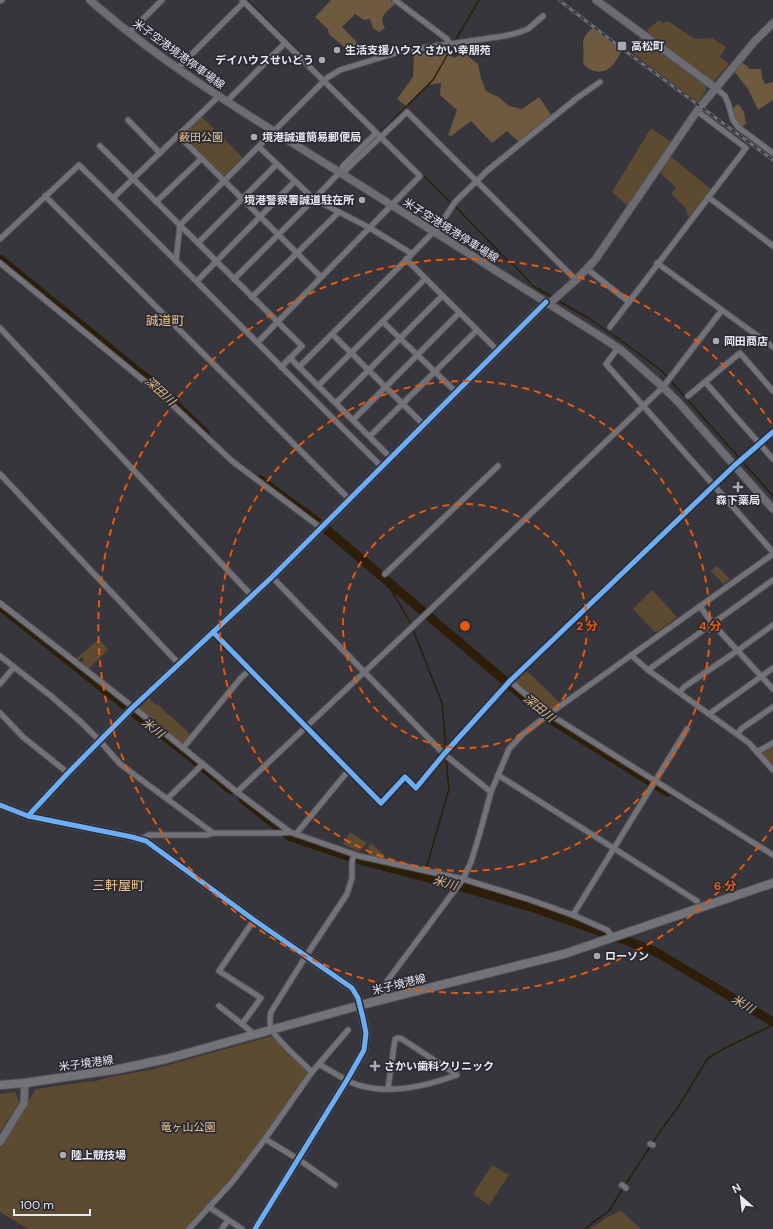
<svg xmlns="http://www.w3.org/2000/svg" width="773" height="1229" viewBox="0 0 773 1229" font-family="'DM Sans','Noto Sans JP',sans-serif">
	<rect width="100%" height="100%" fill="#36363c"/>
	<g fill="#5d4b31">
		<polygon points="659,20 663,23 668,21 690,36 698,39 712,38 726,47 720,57 729,64 713,82 647,34 648,29"/>
		<polygon points="640,38 645,39 706,85 706,91 698,102 631,52 630,47"/>
		<polygon points="201,116 244,159 224,179 179,137"/>
		<polygon points="651,128 671,142 628,206 612,192"/>
		<polygon points="671,157 712,190 690,218 687,214 686,208 671,194 676,188 659,171 668,158"/>
		<polygon points="717,566 730,579 723,584 711,571"/>
		<polygon points="652,590 677,617 657,632 655,632 633,609"/>
		<polygon points="99,639 108,650 88,669 80,664 84,660 82,657 77,661 75,660"/>
		<polygon points="526,670 560,703 548,712 513,681"/>
		<polygon points="148,698 156,705 158,704 168,715 170,715 192,736 184,744 148,719 139,709"/>
		<polygon points="773,746 773,767 764,755 764,751"/>
		<polygon points="350,832 367,843 359,851 343,844"/>
		<polygon points="371,844 385,855 382,859 367,855 370,850 368,848"/>
		<polygon points="272,1036 307,1070 307,1076 264,1137 228,1183 188,1226 187,1229 28,1229 0,1212 0,1147 36,1089 91,1081 92,1082 110,1077 154,1069"/>
		<polygon points="15,1092 19,1102 0,1132 0,1094"/>
		<polygon points="492,1165 509,1175 489,1205 473,1194"/>
		<polygon points="621,1211 641,1229 590,1229 609,1216"/>
	</g>
	<g fill="#6e5a3f">
		<path d="M331,0H390L395,4C387,11 378,16 385,28L379,32L373,28L370,19L364,20L355,14L342,27L356,41L357,46L344,47L329,34L328,29L315,17Z"/>
		<path d="M593,28L622,51C618,56 614,66 608,69C599,75 588,70 583,63C586,47 577,39 593,28Z"/>
		<polygon points="440,51 455,58 463,52 478,64 481,78 486,91 500,98 509,106 522,109 539,97 551,115 519,142 507,131 492,143 471,121 451,136 448,135 457,110 440,95 441,83 427,85 406,106 397,99 413,77 414,54"/>
		<polygon points="742,62 750,69 761,69 762,78 765,84 773,82 773,100 758,110 748,89 734,71"/>
		<polygon points="738,104 744,112 746,124 742,127 735,120 733,108"/>
	</g>
	<polygon fill="#2c1e09" points="657,785 773,858 773,859 656,786"/>
	<g fill="none" stroke-linecap="round" stroke-linejoin="round">
		<g stroke="#2c1e09" stroke-width="1.5">
			<polyline points="247,0 362,115"/>
			<polyline points="455,41 479,0"/>
			<polyline points="380,133 433,80 453,45"/>
			<polyline points="412,164 452,204"/>
			<polyline points="347,166 373,140"/>
			<polyline points="455,206 507,260 512,263 533,286 552,297"/>
			<polyline points="557,300 588,318 619,339 662,371 773,496"/>
			<polyline points="383,576 410,622 442,703 446,750"/>
			<polyline points="426,869 449,789 446,758"/>
			<polyline points="625,1185 661,1130 678,1107 708,1058 727,1047 767,1028 773,1023"/>
			<polyline points="585,1229 592,1223 609,1211 623,1188"/>
		</g>
		<g stroke="#2c1e09" stroke-width="9">
			<polyline points="0,259 157,387 205,433"/>
			<polyline points="260,480 319,523"/>
			<polyline points="326,529 550,719 667,792"/>
			<polyline points="0,606 127,707"/>
			<polyline points="135,714 181,749 231,790"/>
			<polyline points="243,799 289,836 297,839 356,859 458,886 534,908 630,942 656,952 773,1022"/>
		</g>
		<defs>
			<g id="street">
				<polyline points="242,0 420,176 258,342"/>
				<polyline points="395,0 447,39 450,44"/>
				<polyline points="0,1 2,0"/>
				<polyline points="129,33 162,0"/>
				<polyline points="178,68 244,2"/>
				<polyline points="716,88 725,96 728,103 733,120 738,127 773,153"/>
				<polyline points="228,102 231,97 285,43"/>
				<polyline points="128,120 160,153"/>
				<polyline points="178,135 321,277"/>
				<polyline points="100,146 302,346 281,367"/>
				<polyline points="259,147 314,199 370,228 412,254 299,367"/>
				<polyline points="340,172 346,170 407,112 576,280"/>
				<polyline points="45,196 349,499"/>
				<polyline points="708,197 773,246"/>
				<polyline points="113,198 219,96"/>
				<polyline points="156,202 201,159"/>
				<path d="M0,239L79,165C181,264 280,367 382,467"/>
				<polyline points="198,243 277,164"/>
				<polyline points="412,254 440,225 455,202 488,170 577,98 600,82"/>
				<polyline points="406,259 497,350"/>
				<polyline points="176,260 180,225 327,78 340,70 402,51 504,36 517,33 528,29 543,16"/>
				<polyline points="0,263 165,398 232,461 321,528"/>
				<polyline points="657,263 773,347"/>
				<polyline points="587,269 629,302"/>
				<polyline points="234,279 314,199 340,172 343,166 376,133"/>
				<polyline points="197,281 295,181"/>
				<polyline points="252,297 339,212"/>
				<polyline points="383,322 456,392"/>
				<polyline points="610,327 746,148 697,111"/>
				<polyline points="0,328 252,596"/>
				<polyline points="332,334 424,425"/>
				<polyline points="618,348 606,364 773,552"/>
				<polyline points="290,358 391,458"/>
				<polyline points="705,382 773,459"/>
				<polyline points="318,386 425,279"/>
				<polyline points="688,396 740,353 773,391"/>
				<polyline points="336,403 442,296"/>
				<polyline points="353,420 459,313"/>
				<polyline points="370,436 477,330"/>
				<polyline points="0,474 179,664"/>
				<polyline points="385,574 498,466"/>
				<polyline points="272,577 444,754 491,792"/>
				<polyline points="0,603 133,707 237,792 290,832"/>
				<polyline points="700,606 712,623 773,689"/>
				<polyline points="213,632 381,803 405,777 416,788 444,754 510,681 734,466 773,432"/>
				<polyline points="631,655 648,670 749,743 773,770"/>
				<polyline points="0,656 51,696 82,723 100,741 120,764 213,833"/>
				<polyline points="648,670 773,580"/>
				<polyline points="510,681 549,714 773,855"/>
				<polyline points="0,684 14,667"/>
				<polyline points="680,692 684,687 737,651 773,625"/>
				<polyline points="0,713 23,737 68,773"/>
				<polyline points="709,714 773,668"/>
				<polyline points="738,734 741,729 773,707"/>
				<polyline points="183,748 240,679 249,670"/>
				<polyline points="757,752 773,743"/>
				<polyline points="498,775 697,901"/>
				<polyline points="237,792 428,612 663,387 722,310"/>
				<polyline points="167,799 203,764"/>
				<polyline points="296,834 348,771"/>
				<polyline points="141,839 149,835 207,835 213,833 281,833 290,832 359,856 463,879 528,899 573,915 607,930 614,938"/>
				<polyline points="573,915 687,729"/>
				<polyline points="254,920 219,971 261,998 242,1024 254,1034"/>
				<polyline points="386,999 382,988 463,879 471,862 479,836 491,792 509,749 523,734 549,714 773,554"/>
				<polyline points="219,1006 242,1024"/>
				<path d="M320,1065C332,1071 345,1081 358,1085C391,1095 426,1086 457,1075L402,1039L398,1038L395,1039L388,1089"/>
				<path d="M312,1072C303,1063 275,1039 271,1028C269,1022 270,1018 271,1012L306,956L347,894L352,878V862L354,854"/>
				<polyline points="265,1139 298,1159 335,1185"/>
				<polyline points="650,1144 653,1145"/>
				<polyline points="622,1185 626,1188"/>
				<polyline points="209,1207 242,1229"/>
				<polyline points="189,1229 233,1181 265,1139 312,1072 348,1030"/>
				<polyline points="222,1229 228,1220"/>
			</g>
			<g id="secondary">
				<path d="M90,0C166,67 253,118 339,172C427,227 515,282 603,338L621,350L663,387L679,403L773,509"/>
				<polyline points="596,0 716,88"/>
				<polyline points="549,304 576,280 595,260 697,111 754,42 773,23"/>
				<polyline points="0,805 28,816 132,837 146,841 254,920 352,988 358,998 363,1018 366,1033 364,1050 347,1080 255,1229"/>
				<polyline points="28,816 68,773 133,707 272,577 546,302"/>
				<polyline points="0,1142 24,1103 25,1083"/>
			</g>
			<polyline id="primary" points="0,1085 25,1083 119,1069 166,1059 361,1005 564,954 773,883"/>
		</defs>
		<use href="#street" stroke="#535358" stroke-width="7"/>
		<use href="#secondary" stroke="#535358" stroke-width="9"/>
		<use href="#primary" stroke="#535358" stroke-width="10"/>
		<use href="#street" stroke="#727278" stroke-width="5"/>
		<use href="#secondary" stroke="#6c6c72" stroke-width="7"/>
		<use href="#primary" stroke="#727279" stroke-width="8"/>
		<defs>
			<polyline id="rail" points="559,0 621,48 773,160"/>
		</defs>
		<use href="#rail" stroke="#6d6d73" stroke-width="3"/>
		<use href="#rail" stroke="#2a2a34" stroke-width="1.5" stroke-dasharray="4.5" stroke-linecap="butt"/>
		<defs>
			<g id="cycleway">
				<polyline points="213,632 381,803 405,777 416,788 444,754 510,681 734,466 773,432"/>
				<polyline points="0,805 28,816 132,837 146,841 254,920 352,988 358,998 363,1018 366,1033 364,1050 347,1080 255,1229"/>
				<polyline points="28,816 68,773 133,707 272,577 546,302"/>
			</g>
		</defs>
		<use href="#cycleway" stroke="#2a2a34" stroke-width="8"/>
		<use href="#cycleway" stroke="#6dadf4" stroke-width="5"/>
	</g>
	<g fill="none" stroke="#e8590c" stroke-width="2" stroke-dasharray="7 5">
		<circle cx="465" cy="626" r="122"/>
		<circle cx="465" cy="626" r="245"/>
		<path d="M773 826A367 367 0 1 1 773 426"/>
	</g>
	<g fill="#aaaab0" stroke="#2a2a34" stroke-width="1.5">
		<rect x="617" y="41" width="10" height="10" rx="2"/>
		<circle cx="337" cy="50" r="4"/>
		<circle cx="322" cy="60" r="4"/>
		<circle cx="254" cy="137" r="4"/>
		<circle cx="362" cy="200" r="4"/>
		<circle cx="716" cy="341" r="4"/>
		<path d="M736 481h4v4h4v4h-4v4h-4v-4h-4v-4h4z"/>
		<circle cx="597" cy="956" r="4"/>
		<path d="M373 1060h4v4h4v4h-4v4h-4v-4h-4v-4h4z"/>
		<circle cx="63" cy="1155" r="4"/>
	</g>
	<g text-anchor="middle" stroke-width="3.5" stroke-linejoin="round" paint-order="stroke">
		<g font-size="11" font-weight="bold" fill="#e8e8ef" stroke="#2a2a34" text-anchor="start">
			<text x="631" y="50">高松町</text>
			<text x="345" y="54">生活支援ハウス さかい幸朋苑</text>
			<text x="314" y="64" text-anchor="end">デイハウスせいどう</text>
			<text x="262" y="141">境港誠道簡易郵便局</text>
			<text x="354" y="204" text-anchor="end">境港警察署誠道駐在所</text>
			<text x="724" y="345">岡田商店</text>
			<text x="738" y="504" text-anchor="middle">森下薬局</text>
			<text x="605" y="960">ローソン</text>
			<text x="384" y="1070">さかい歯科クリニック</text>
			<text x="71" y="1159">陸上競技場</text>
		</g>
		<g font-size="11" fill="#e8e8ef" stroke="#2a2a34">
			<text transform="translate(179 54) rotate(36)" y="4">米子空港境港停車場線</text>
			<text transform="translate(451 230) rotate(32)" y="4">米子空港境港停車場線</text>
			<text transform="translate(399 984) rotate(-14)" y="4">米子境港線</text>
			<text transform="translate(86 1063) rotate(-8)" y="4">米子境港線</text>
		</g>
		<g font-size="11" fill="#eec68d" stroke="#2a2a34">
			<text x="201" y="141">薮田公園</text>
			<text x="188" y="1131">竜ヶ山公園</text>
		</g>
		<g font-size="12" font-style="italic" fill="#e0b980" stroke="#2a2a34">
			<text transform="translate(160 391) rotate(42)" y="4">深田川</text>
			<text transform="translate(539 708) rotate(39)" y="4">深田川</text>
			<text transform="translate(153 728) rotate(38)" y="4">米川</text>
			<text transform="translate(445 883) rotate(16)" y="4">米川</text>
			<text transform="translate(743 1004) rotate(31)" y="4">米川</text>
		</g>
		<g font-size="13" fill="#f2c480" stroke="#2a2a34">
			<text x="165" y="325">誠道町</text>
			<text x="118" y="890">三軒屋町</text>
		</g>
	</g>
	<circle cx="465" cy="626" r="6" fill="#e8590c" stroke="#2a2a34" stroke-width="2"/>
	<g font-size="12" text-anchor="middle" font-weight="bold" fill="#e8590c" stroke="#2a2a34" stroke-width="3.5" stroke-linejoin="round" paint-order="stroke">
		<text x="587" y="630">2 分</text>
		<text x="710" y="630">4 分</text>
		<text x="725" y="890">6 分</text>
	</g>
	<g transform="translate(741 1197) rotate(332)" stroke="#2a2a34" stroke-width="3" paint-order="stroke">
	<path d="M0-3L7 15L0 10L-7 15Z" fill="#e8e8ef"/>
	<text y="-6" font-size="11" font-weight="bold" text-anchor="middle" fill="#e8e8ef">N</text>
	</g>
	<path d="M14 1209v6h76v-6" fill="none" stroke="#e8e8ef" stroke-width="2"/>
	<text x="20" y="1209" font-size="12" fill="#e8e8ef" stroke="#2a2a34" stroke-width="3" paint-order="stroke">100 m</text>
</svg>
